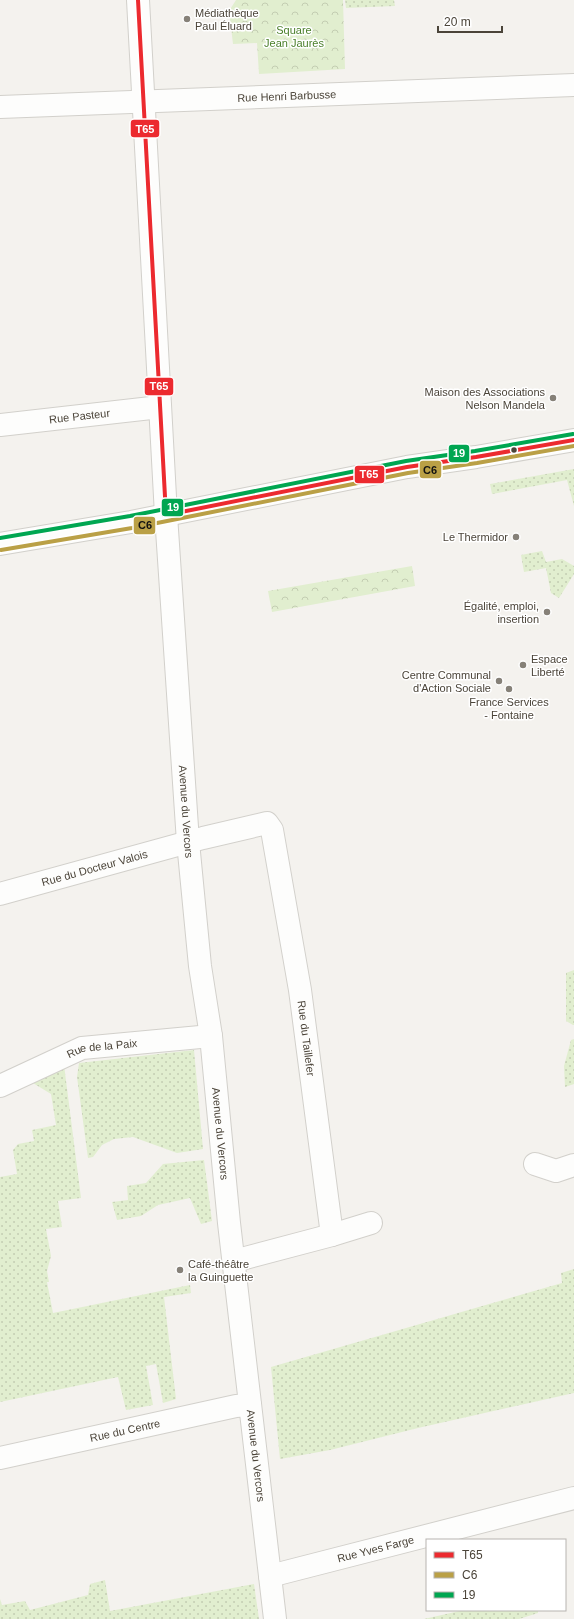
<svg xmlns="http://www.w3.org/2000/svg" width="574" height="1619" viewBox="0 0 574 1619" font-family="Helvetica,sans-serif">
	<defs>
		<pattern id="grass-dots" width="8" height="8" patternUnits="userSpaceOnUse"><rect width="8" height="8" fill="#e1eecf"/><path d="M2 2h.1M6 6h.1" fill="none" stroke="#c3cdb2" stroke-width="1.8" stroke-linecap="round"/></pattern>
		<pattern id="park-crowns" width="20" height="18" patternUnits="userSpaceOnUse"><rect width="20" height="18" fill="#e1eecf"/><path d="M2 6a3 3 0 1 1 6 0M12 15a3 3 0 1 1 6 0" fill="none" stroke="#c3cdb2"/></pattern>
	</defs>
	<rect width="100%" height="100%" fill="#f4f2ee"/>
	<g fill="url(#grass-dots)">
		<polygon points="345,0 394,0 395,6 346,8"/>
		<polygon points="574,469 574,506 567,480 492,494 490,484"/>
		<polygon points="542,551 546,562 562,559 574,566 574,574 559,598 551,593 546,568 524,572 521,555"/>
		<polygon points="574,970 574,1025 573,1025 566,1021 566,973"/>
		<polygon points="574,1039 574,1084 565,1087 564,1066 571,1040"/>
		<polygon points="194,1050 203,1149 177,1153 133,1137 114,1139 102,1145 93,1157 88,1158 77,1077 79,1063"/>
		<polygon points="64,1065 81,1198 58,1201 62,1227 46,1229 51,1256 47,1271 49,1282 47,1282 53,1313 190,1285 191,1293 164,1297 176,1399 163,1403 156,1364 146,1366 153,1405 126,1410 118,1377 0,1402 0,1177 17,1174 13,1150 18,1144 34,1141 32,1130 56,1125 51,1094 33,1083"/>
		<polygon points="204,1160 212,1221 201,1224 190,1198 158,1205 141,1216 117,1220 112,1202 128,1200 127,1186 146,1183 163,1164"/>
		<polygon points="574,1269 574,1393 418,1428 330,1450 280,1459 271,1367 562,1283 561,1273"/>
		<polygon points="105,1580 110,1611 254,1584 259,1619 0,1619 0,1599 2,1605 25,1601 30,1610 88,1595 90,1584"/>
		<polygon points="464,1610 538,1610 538,1613 519,1619 424,1619"/>
	</g>
	<g fill="url(#park-crowns)">
		<polygon points="236,0 343,0 345,69 259,74 257,43 233,44 229,11"/>
		<polygon points="412,566 415,586 272,612 268,591"/>
	</g>
	<g fill="none" stroke-linecap="round" stroke-linejoin="round">
		<defs>
			<g id="minor">
				<path id="s1" d="M0,107L574,85"/>
				<path id="s2" d="M0,425L160,407"/>
				<polyline points="166,515 407,467 476,457 574,440"/>
				<path id="s3" d="M0,894L203,838L267,823L272,830L300,990L332,1235L234,1261"/>
				<path id="s4" d="M0,1086L82,1048L211,1036"/>
				<polyline points="535,1164 556,1171 574,1165"/>
				<polyline points="332,1235 371,1223"/>
				<path id="s5" d="M0,1458L236,1406L250,1405"/>
				<path id="s6" d="M270,1576L574,1498"/>
			</g>
			<g id="tertiary">
				<path id="s7" d="M138,0L166,515L188,842L200,966L211,1036L229,1223L275,1619"/>
				<polyline points="0,544 131,522 166,515"/>
			</g>
		</defs>
		<use href="#minor" stroke="#d2d0cb" stroke-width="24"/>
		<use href="#tertiary" stroke="#d2d0cb" stroke-width="24"/>
		<use href="#minor" stroke="#fdfdfc" stroke-width="22"/>
		<use href="#tertiary" stroke="#fdfdfc" stroke-width="22"/>
		<defs>
			<g id="bus-1">
				<polyline points="138,0 166,515"/>
				<polyline points="166,515 407,467 476,457 574,440"/>
			</g>
			<polyline id="bus-2" points="1,550 132,528 408,473 477,463 574,446"/>
			<polyline id="bus-3" points="0,538 130,516 406,461 475,451 573,434"/>
		</defs>
		<use href="#bus-1" stroke="#fff" stroke-width="7"/>
		<use href="#bus-2" stroke="#fff" stroke-width="7"/>
		<use href="#bus-3" stroke="#fff" stroke-width="7"/>
		<use href="#bus-1" stroke="#ec2a2f" stroke-width="4"/>
		<use href="#bus-2" stroke="#baa046" stroke-width="4"/>
		<use href="#bus-3" stroke="#00a651" stroke-width="4"/>
	</g>
	<g fill="#868178" stroke="#fff" stroke-width="1.5">
		<circle cx="187" cy="19" r="4"/>
		<circle cx="553" cy="398" r="4"/>
		<circle cx="516" cy="537" r="4"/>
		<circle cx="547" cy="612" r="4"/>
		<circle cx="523" cy="665" r="4"/>
		<circle cx="499" cy="681" r="4"/>
		<circle cx="509" cy="689" r="4"/>
		<circle cx="180" cy="1270" r="4"/>
	</g>
	<circle fill="#4b4439" stroke="#fff" stroke-width="1.5" cx="514" cy="450" r="3.5"/>
	<g text-anchor="middle" stroke-width="3" stroke-linejoin="round" paint-order="stroke">
		<g font-size="11" fill="#4b4439" stroke="#fff" text-anchor="end">
			<text x="195" y="17" text-anchor="start">Médiathèque<tspan x="195" dy="13">Paul Éluard</tspan></text>
			<text x="545" y="396">Maison des Associations<tspan x="545" dy="13">Nelson Mandela</tspan></text>
			<text x="508" y="541">Le Thermidor</text>
			<text x="539" y="610">Égalité, emploi,<tspan x="539" dy="13">insertion</tspan></text>
			<text x="531" y="663" text-anchor="start">Espace<tspan x="531" dy="13">Liberté</tspan></text>
			<text x="491" y="679">Centre Communal<tspan x="491" dy="13">d'Action Sociale</tspan></text>
			<text x="509" y="706" text-anchor="middle">France Services<tspan x="509" dy="13">- Fontaine</tspan></text>
			<text x="188" y="1268" text-anchor="start">Café-théâtre<tspan x="188" dy="13">la Guinguette</tspan></text>
		</g>
		<g font-size="11" fill="#4a7f2a" stroke="#fff">
			<text x="294" y="34">Square<tspan x="294" dy="13">Jean Jaurès</tspan></text>
		</g>
		<g font-size="11" fill="#4b4439" stroke="#fff">
			<text dy="4" stroke="none"><textPath href="#s1" startOffset="287">Rue Henri Barbusse</textPath></text>
			<text dy="4" stroke="none"><textPath href="#s2" startOffset="80">Rue Pasteur</textPath></text>
			<text dy="4" stroke="none"><textPath href="#s7" startOffset="813">Avenue du Vercors</textPath></text>
			<text dy="4" stroke="none"><textPath href="#s3" startOffset="98">Rue du Docteur Valois</textPath></text>
			<text dy="4" stroke="none"><textPath href="#s3" startOffset="496">Rue du Taillefer</textPath></text>
			<text dy="4" stroke="none"><textPath href="#s4" startOffset="110">Rue de la Paix</textPath></text>
			<text dy="4" stroke="none"><textPath href="#s7" startOffset="1137">Avenue du Vercors</textPath></text>
			<text dy="4" stroke="none"><textPath href="#s5" startOffset="128">Rue du Centre</textPath></text>
			<text dy="4" stroke="none"><textPath href="#s7" startOffset="1461">Avenue du Vercors</textPath></text>
			<text dy="4" stroke="none"><textPath href="#s6" startOffset="109">Rue Yves Farge</textPath></text>
		</g>
	</g>
	<g stroke="#fff" stroke-width="1.5">
		<rect x="130" y="119" width="30" height="19" rx="4" fill="#ec2a2f"/>
		<rect x="144" y="377" width="30" height="19" rx="4" fill="#ec2a2f"/>
		<rect x="448" y="444" width="22" height="19" rx="4" fill="#00a651"/>
		<rect x="419" y="460" width="23" height="19" rx="4" fill="#baa046"/>
		<rect x="354" y="465" width="31" height="19" rx="4" fill="#ec2a2f"/>
		<rect x="161" y="498" width="23" height="19" rx="4" fill="#00a651"/>
		<rect x="133" y="516" width="23" height="19" rx="4" fill="#baa046"/>
	</g>
	<g font-size="11" text-anchor="middle" font-weight="bold" fill="#fff">
		<text x="145" y="133">T65</text>
		<text x="159" y="390">T65</text>
		<text x="459" y="457">19</text>
		<text x="369" y="478">T65</text>
		<text x="173" y="511">19</text>
	</g>
	<g font-size="11" text-anchor="middle" font-weight="bold" fill="#111">
		<text x="430" y="474">C6</text>
		<text x="145" y="529">C6</text>
	</g>
	<rect x="426" y="1539" width="140" height="72" fill="#ffffff" stroke="#b7b4b0"/>
	<rect x="434" y="1552" width="20" height="6" fill="#ec2a2f" stroke="#b7b4b0"/>
	<text x="462" y="1559" font-size="12" fill="#4b4439">T65</text>
	<rect x="434" y="1572" width="20" height="6" fill="#baa046" stroke="#b7b4b0"/>
	<text x="462" y="1579" font-size="12" fill="#4b4439">C6</text>
	<rect x="434" y="1592" width="20" height="6" fill="#00a651" stroke="#b7b4b0"/>
	<text x="462" y="1599" font-size="12" fill="#4b4439">19</text>
	<path d="M438 26v6h64v-6" fill="none" stroke="#4b4439" stroke-width="2"/>
	<text x="444" y="26" font-size="12" fill="#4b4439" stroke="#ffffff" stroke-width="3" paint-order="stroke">20 m</text>
</svg>
